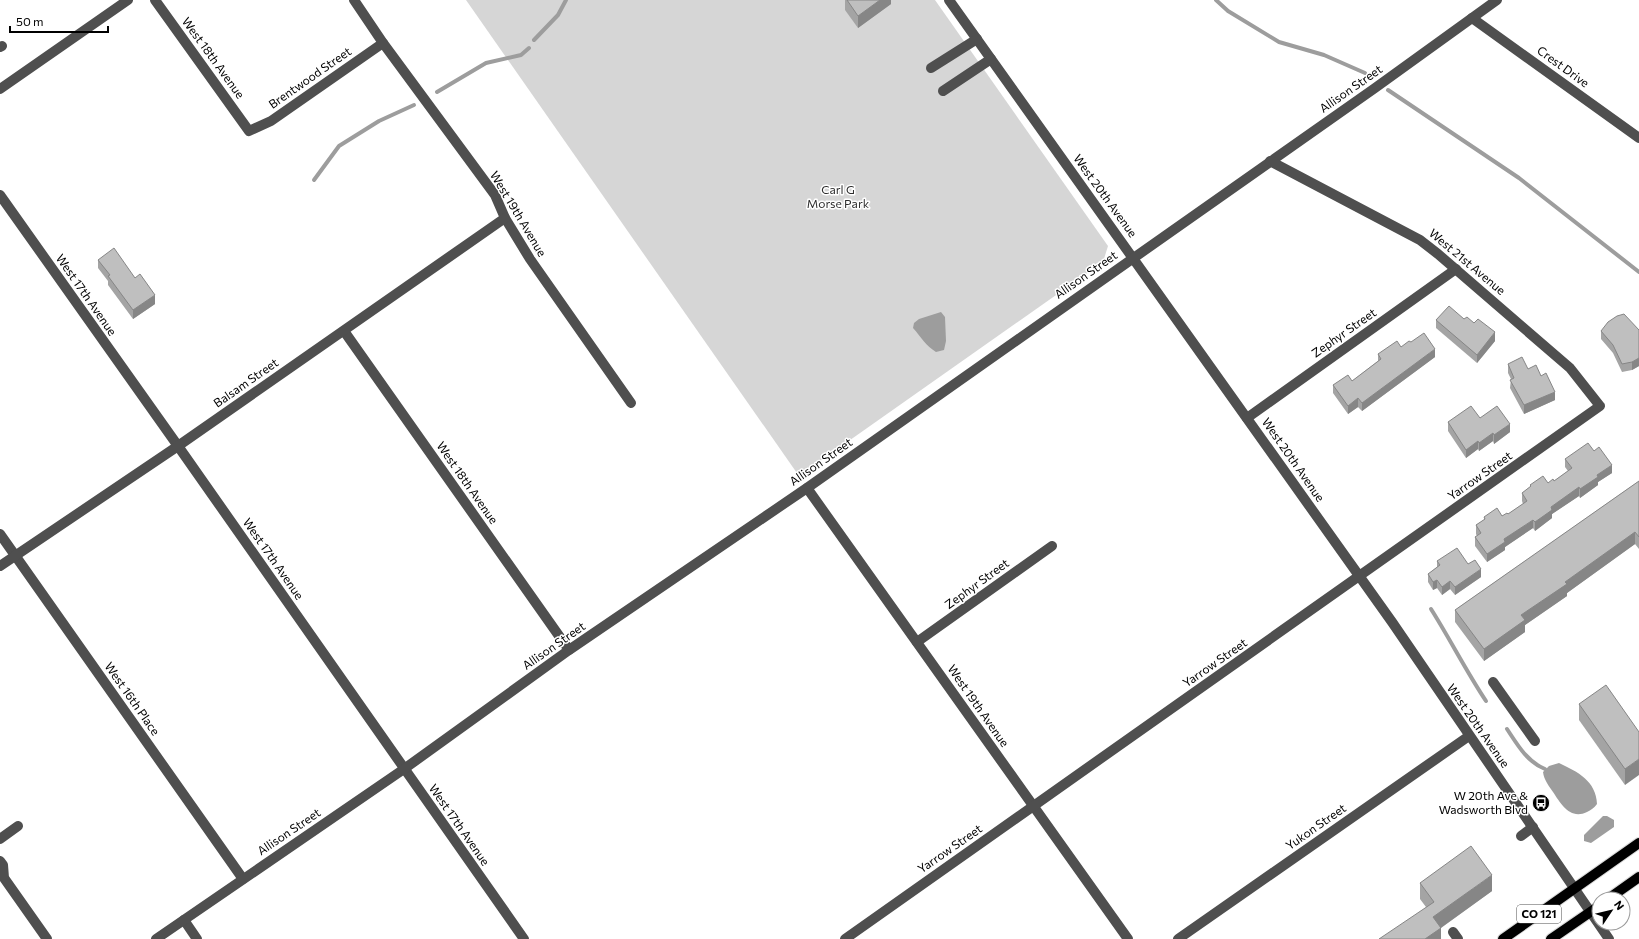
<svg xmlns="http://www.w3.org/2000/svg" width="1639" height="939" viewBox="0 0 1639 939" font-family="Commissioner,sans-serif">
	<rect width="100%" height="100%" fill="#fff"/>
	<polygon fill="#d6d6d6" points="466,0 935,0 1108,246 1103,262 799,476"/>
	<g fill="#9d9d9d">
		<path d="M941,312L945,317L946,341L944,350L936,352C926,346 921,337 913,328L914,323L919,319Z"/>
		<path d="M1559,763C1578,772 1596,781 1597,804C1594,808 1591,810 1587,812C1570,820 1561,804 1553,792C1549,786 1544,780 1543,772L1549,766Z"/>
		<polygon points="1603,816 1607,816 1614,820 1614,827 1591,843 1584,841 1584,835"/>
	</g>
	<g fill="none" stroke-linecap="round" stroke-linejoin="round">
		<g stroke="#9d9d9d" stroke-width="4">
			<polyline points="1216,0 1228,11 1279,42 1324,55 1365,73"/>
			<polyline points="534,40 558,15 566,0"/>
			<polyline points="1388,90 1519,178 1639,272"/>
			<polyline points="437,92 486,63 521,55 529,48"/>
			<polyline points="314,180 339,146 379,121 414,105"/>
			<path d="M1431,609C1450,639 1466,671 1486,701"/>
			<path d="M1507,729C1517,744 1527,762 1545,769"/>
		</g>
		<defs>
			<g id="major">
				<polyline points="1608,899 1639,877"/>
				<polyline points="1503,939 1639,843"/>
				<polyline points="1551,939 1599,906"/>
			</g>
		</defs>
		<use href="#major" stroke="#dbdbdb" stroke-width="12"/>
		<g stroke="#4f4f4f" stroke-width="10">
			<polyline points="155,0 249,131 271,121 383,43"/>
			<polyline points="354,0 383,43 495,195 505,218 530,259 631,403"/>
			<polyline points="949,0 1392,622 1609,939"/>
			<polyline points="1472,18 1639,138"/>
			<polyline points="0,47 2,46"/>
			<polyline points="931,68 977,39"/>
			<polyline points="0,89 128,0"/>
			<polyline points="943,91 991,59"/>
			<polyline points="0,195 178,446 524,939"/>
			<polyline points="344,331 569,650"/>
			<polyline points="1247,418 1456,269"/>
			<polyline points="807,488 1128,939"/>
			<polyline points="0,534 243,879"/>
			<polyline points="0,566 178,446 505,218"/>
			<polyline points="917,642 1052,546"/>
			<polyline points="1493,682 1535,741"/>
			<polyline points="1521,836 1533,827"/>
			<polyline points="0,839 18,826"/>
			<polyline points="0,861 3,865 4,878 47,939"/>
			<polyline points="184,920 197,939"/>
			<polyline points="1453,932 1458,939"/>
			<polyline points="156,939 404,769 569,650 807,488 1375,88 1497,0"/>
			<polyline points="845,939 1600,406 1570,368 1438,254 1420,240 1270,161"/>
			<polyline points="1178,939 1469,736"/>
		</g>
		<use href="#major" stroke="#000" stroke-width="10"/>
	</g>
	<g fill="#a4a4a4">
		<polygon points="845,0 891,0 891,4 858,28 845,10"/>
		<polygon points="98,260 135,278 155,304 133,319 108,285 108,281 98,268"/>
		<polygon points="1464,319 1474,323 1495,341 1477,363 1436,328 1436,320"/>
		<polygon points="1639,330 1639,366 1632,370 1622,372 1613,353 1601,339 1601,331"/>
		<polygon points="1411,342 1435,357 1362,411 1358,407 1348,414 1333,393 1333,385 1352,381 1378,361 1378,354 1401,347"/>
		<polygon points="1508,364 1528,369 1541,376 1555,400 1524,414 1510,388 1511,379 1508,373"/>
		<polygon points="1480,418 1510,432 1494,444 1493,441 1479,451 1478,449 1466,458 1448,431 1448,422"/>
		<polygon points="1594,451 1612,473 1598,482 1598,485 1580,498 1579,496 1552,514 1552,518 1535,531 1533,528 1505,547 1505,550 1487,562 1475,546 1475,537 1477,536 1476,534 1476,525 1484,520 1484,517 1502,516 1508,514 1523,504 1522,501 1522,493 1530,487 1530,485 1548,483 1554,481 1568,471 1565,467 1565,459"/>
		<polygon points="1639,481 1639,549 1635,544 1567,593 1567,596 1525,625 1525,632 1484,661 1455,622 1455,610"/>
		<polygon points="1437,561 1468,564 1481,577 1455,595 1450,589 1442,595 1437,588 1433,590 1428,582 1428,574 1437,567"/>
		<polygon points="1579,704 1639,732 1625,785 1579,720"/>
		<polygon points="1420,883 1492,891 1441,928 1441,939 1426,907 1420,899"/>
	</g>
	<g fill="#868686">
		<polygon points="880,0 891,0 891,4 858,28 858,16"/>
		<polygon points="155,295 155,304 133,319 133,310"/>
		<polygon points="1495,332 1495,341 1477,363 1477,355"/>
		<polygon points="1435,349 1435,357 1362,411 1362,403"/>
		<polygon points="1639,358 1639,366 1632,370 1632,362"/>
		<polygon points="1555,392 1555,400 1524,414 1524,405"/>
		<polygon points="1358,398 1358,407 1348,414 1348,406"/>
		<polygon points="1510,424 1510,432 1494,444 1494,435"/>
		<polygon points="1493,433 1493,441 1479,451 1479,443"/>
		<polygon points="1478,441 1478,449 1466,458 1466,450"/>
		<polygon points="1612,465 1612,473 1598,482 1598,485 1580,498 1580,489 1597,475"/>
		<polygon points="1579,487 1579,496 1552,514 1552,518 1535,531 1535,522 1551,507"/>
		<polygon points="1533,520 1533,528 1505,547 1505,550 1487,562 1487,554 1504,539"/>
		<polygon points="1635,532 1635,544 1567,593 1567,596 1525,625 1525,632 1484,661 1484,649 1521,615 1565,582"/>
		<polygon points="1481,569 1481,577 1455,595 1455,587"/>
		<polygon points="1437,580 1437,588 1433,590 1433,582"/>
		<polygon points="1450,581 1450,589 1442,595 1442,587"/>
		<polygon points="1639,759 1639,775 1625,785 1625,769"/>
		<polygon points="1492,875 1492,891 1435,932 1441,928 1441,939 1425,939 1433,917"/>
	</g>
	<g fill="#bfbfbf" stroke="#868686">
		<polygon points="847,0 880,0 858,16"/>
		<polygon points="114,248 135,278 140,274 155,295 133,310 108,276 110,275 98,260"/>
		<polygon points="1449,306 1464,319 1467,317 1474,323 1478,319 1495,332 1477,355 1436,320"/>
		<polygon points="1624,314 1639,330 1639,358 1632,362 1622,364 1613,345 1601,331 1608,322 1617,316"/>
		<polygon points="1424,333 1435,349 1362,403 1358,398 1348,406 1333,385 1348,375 1352,381 1381,359 1378,354 1397,341 1401,347 1409,341 1411,342"/>
		<polygon points="1522,357 1528,369 1536,365 1541,376 1546,373 1555,392 1524,405 1510,380 1514,378 1508,364"/>
		<polygon points="1471,406 1480,418 1497,406 1510,424 1494,435 1493,433 1479,443 1478,441 1466,450 1448,422"/>
		<polygon points="1588,443 1594,451 1599,447 1612,465 1597,475 1598,477 1580,489 1579,487 1551,507 1552,510 1535,522 1533,520 1504,539 1505,542 1487,554 1475,537 1481,533 1476,525 1485,519 1484,517 1497,508 1502,516 1507,513 1508,514 1527,501 1522,493 1531,486 1530,485 1543,476 1548,483 1553,479 1554,481 1572,468 1565,459"/>
		<polygon points="1639,481 1639,537 1635,532 1565,582 1567,584 1521,615 1525,620 1484,649 1455,610"/>
		<polygon points="1457,548 1468,564 1475,560 1481,569 1455,587 1450,581 1442,587 1437,580 1433,582 1428,574 1440,565 1437,561"/>
		<polygon points="1606,685 1639,732 1639,759 1625,769 1579,704"/>
		<polygon points="1471,846 1492,875 1433,917 1441,928 1425,939 1379,939 1434,902 1420,883"/>
	</g>
	<defs>
		<symbol id="bus-disc" viewBox="-11 -11 22 22"><circle r="9.5" fill="#000" stroke="#fff"/><path d="M-5-6H5V4H4V6H2V4H-2V6H-4V4H-5ZM-3.5-4V0h7V-4ZM-3.5 1.2v1.5H-2V1.2ZM2 1.2v1.5H3.5V1.2Z" fill="#fff"/></symbol>
	</defs>
	<g fill-rule="evenodd">
		<use href="#bus-disc" x="1531" y="793" width="20" height="20"/>
	</g>
	<g text-anchor="middle" stroke-width="3" stroke-linejoin="round" paint-order="stroke">
		<rect fill="#fff" stroke="#4c4c4c" stroke-width="1" x="1517" y="905" width="44" height="18" rx="3"/>
		<g font-size="11" font-weight="bold" fill="#000">
			<text x="1539" y="918">CO 121</text>
		</g>
		<g font-size="12" fill="#000" stroke="#fff">
			<text transform="translate(213 58) rotate(54)" y="4">West 18th Avenue</text>
			<text transform="translate(1563 67) rotate(36)" y="4">Crest Drive</text>
			<text transform="translate(310 78) rotate(-35)" y="4">Brentwood Street</text>
			<text transform="translate(1351 89) rotate(-35)" y="4">Allison Street</text>
			<text transform="translate(1105 196) rotate(54)" y="4">West 20th Avenue</text>
			<text transform="translate(518 214) rotate(59)" y="4">West 19th Avenue</text>
			<text transform="translate(1467 262) rotate(40)" y="4">West 21st Avenue</text>
			<text transform="translate(1086 275) rotate(-35)" y="4">Allison Street</text>
			<text transform="translate(86 295) rotate(55)" y="4">West 17th Avenue</text>
			<text transform="translate(1344 333) rotate(-35)" y="4">Zephyr Street</text>
			<text transform="translate(246 383) rotate(-35)" y="4">Balsam Street</text>
			<text transform="translate(1293 460) rotate(55)" y="4">West 20th Avenue</text>
			<text transform="translate(821 462) rotate(-35)" y="4">Allison Street</text>
			<text transform="translate(1480 476) rotate(-35)" y="4">Yarrow Street</text>
			<text transform="translate(467 483) rotate(55)" y="4">West 18th Avenue</text>
			<text transform="translate(273 559) rotate(55)" y="4">West 17th Avenue</text>
			<text transform="translate(977 584) rotate(-36)" y="4">Zephyr Street</text>
			<text transform="translate(554 646) rotate(-35)" y="4">Allison Street</text>
			<text transform="translate(1215 663) rotate(-35)" y="4">Yarrow Street</text>
			<text transform="translate(132 699) rotate(55)" y="4">West 16th Place</text>
			<text transform="translate(978 706) rotate(55)" y="4">West 19th Avenue</text>
			<text transform="translate(1478 726) rotate(55)" y="4">West 20th Avenue</text>
			<text transform="translate(459 825) rotate(55)" y="4">West 17th Avenue</text>
			<text transform="translate(1316 827) rotate(-35)" y="4">Yukon Street</text>
			<text transform="translate(289 832) rotate(-34)" y="4">Allison Street</text>
			<text transform="translate(950 849) rotate(-35)" y="4">Yarrow Street</text>
		</g>
		<g font-size="12" fill="#2d2d2d" stroke="#fff">
			<text x="838" y="194">Carl G<tspan x="838" dy="14">Morse Park</tspan></text>
		</g>
		<g font-size="12" fill="#000" stroke="#fff" text-anchor="end">
			<text x="1528" y="800">W 20th Ave &amp;<tspan x="1528" dy="14">Wadsworth Blvd</tspan></text>
		</g>
	</g>
	<g transform="translate(1611 911) rotate(55)"><circle r="19" fill="#ffffff" stroke="#999999"/>
	<path d="M0-3L7 15L0 10L-7 15Z" fill="#000000"/>
	<text y="-6" font-size="11" font-weight="bold" text-anchor="middle" fill="#000000">N</text>
	</g>
	<path d="M10 26v6h98v-6" fill="none" stroke="#000000" stroke-width="2"/>
	<text x="16" y="26" font-size="12" fill="#000000" stroke="#ffffff" stroke-width="3" paint-order="stroke">50 m</text>
</svg>
